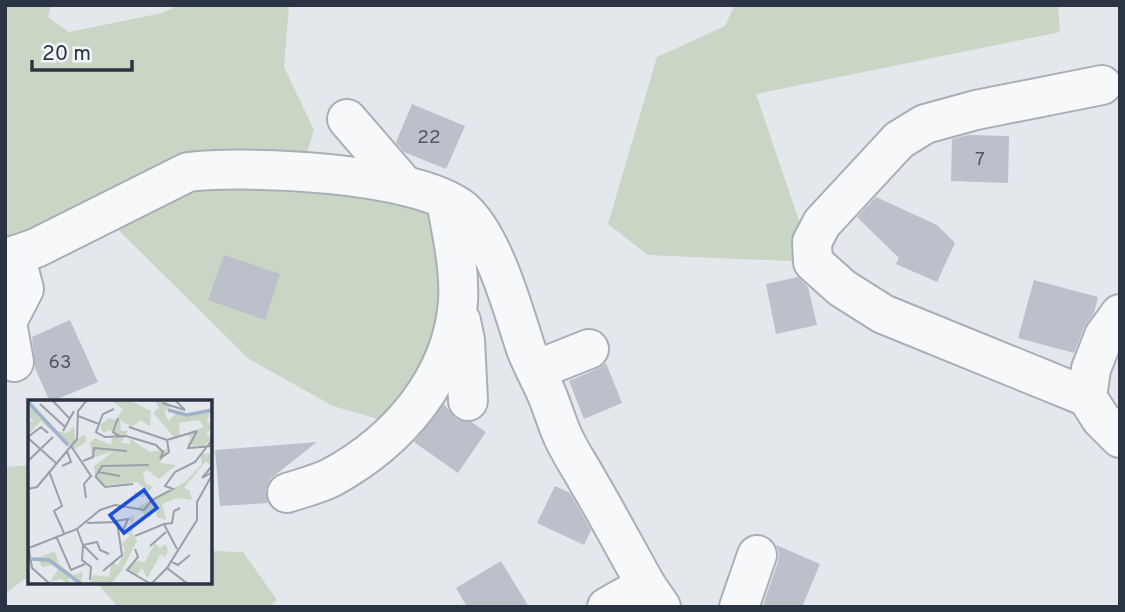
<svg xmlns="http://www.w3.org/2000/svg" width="1125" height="612" viewBox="0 0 1125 612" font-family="Overpass,sans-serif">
	<rect width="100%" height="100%" fill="#e4e7ec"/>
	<g fill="#c9d6c5">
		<polygon points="5,5 51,5 48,17 69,32 162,13 179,5 289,5 284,67 314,130 301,170 446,201 457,264 401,426 333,406 249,359 100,212 5,245"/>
		<polygon points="735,5 1058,5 1060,32 756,94 813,262 648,255 608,224 657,57 725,26"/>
		<polygon points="30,465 30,575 5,594 5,467"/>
		<polygon points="210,551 243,552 277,600 269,607 118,607 96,582 210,582"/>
	</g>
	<g fill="#bbc0ca">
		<polygon points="412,104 465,126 446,169 404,152 396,142"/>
		<polygon points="968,135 1009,136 1008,183 951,181 952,139"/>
		<polygon points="876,197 937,225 955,243 937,282 896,264 899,258 857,217"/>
		<polygon points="224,255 280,274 265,320 208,300"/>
		<polygon points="798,277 808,287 817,325 776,334 766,284"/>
		<polygon points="1034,280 1098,297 1094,313 1084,328 1074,353 1018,338"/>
		<polygon points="70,320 98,382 50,402 35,368 32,337"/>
		<polygon points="606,363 622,403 584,419 569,381 597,369"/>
		<polygon points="444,404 457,420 471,422 486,432 458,473 414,442"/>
		<polygon points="317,442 270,479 266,489 268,503 220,506 215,450"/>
		<polygon points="555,486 570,493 591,530 584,545 537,523"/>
		<polygon points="776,545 820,564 802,607 763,605 778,562 779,552"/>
		<polygon points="501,561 529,607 467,607 456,588"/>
	</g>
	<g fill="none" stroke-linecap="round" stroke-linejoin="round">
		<defs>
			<g id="minor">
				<polyline points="347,119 404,185"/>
				<path d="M5,259L36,248L188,172C248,165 417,172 463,210C494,238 513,310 526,349C531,362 538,375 544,388C551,402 555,418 561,432C568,450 580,466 589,483C609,517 627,551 646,585L661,607"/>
				<polyline points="1120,314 1104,336 1091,369 1087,397 1101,419 1120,438"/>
				<polyline points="461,321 465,340 468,401"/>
				<polyline points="14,362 7,322 24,289 15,255"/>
				<polyline points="536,370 589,349"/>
				<polyline points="1087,397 883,314 842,288 813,262 812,242 822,223 899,140 925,124 976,110 1102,85"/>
				<path d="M287,493C302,488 319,484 332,477C398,441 452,379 458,302C460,268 452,234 446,201"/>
				<polyline points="607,607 646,585"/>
				<polyline points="739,607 757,555"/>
			</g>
		</defs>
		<use href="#minor" stroke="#a9aeb7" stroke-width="42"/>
		<use href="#minor" stroke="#f7f8fa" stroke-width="38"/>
	</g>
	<g text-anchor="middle" stroke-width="6" stroke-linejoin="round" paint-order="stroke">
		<g font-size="19" fill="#4f5766">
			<text x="429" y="143">22</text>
			<text x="980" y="165">7</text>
			<text x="60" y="368">63</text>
		</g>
	</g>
	<g transform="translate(28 400)">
		<rect width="184" height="184" fill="#e4e7ec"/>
		<path d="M0,0H6L2,3L29,31L39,33L46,26L47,40L57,35L59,41L47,49L41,47L13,21L1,34L0,21H6L0,15ZM83,0L103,1L123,11L122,26L113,20L104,27L92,20L93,31H100L93,43L103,44L101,38L122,52L140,49L132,63L148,65L131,79L119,70L115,72L117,83L125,87L116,97H108L105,92L114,93L116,88L109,82L75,86L67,75L66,66L86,51L64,58L62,43L67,38L83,45L84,38H89L82,30L75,33L72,25L81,18L88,20L95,9ZM126,0H139L142,9L136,11L141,21L147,14L183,11L179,20L184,27L178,34L184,39L175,46L159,45L163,37L156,34L176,27L171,20L151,23L152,36L146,37L125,13L131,7ZM184,53V67L178,61L156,88L162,91L164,100L149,98L134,104L138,120L129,117L127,109L122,118L108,108L157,82L174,64L172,54ZM106,115L104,133L109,141L94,170L83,184H62L65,175L81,177L84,161L90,166L97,149L93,144L102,136L97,131L105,123L99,119ZM127,143L132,148L138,144L140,151L137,157L133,154L119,178L114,168L109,175L100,170L107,161L117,162ZM27,151L31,164L45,175L55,172L53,181L57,184L41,176V184L32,179L22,182L30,169L24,165L14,167L10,158Z" fill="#c9d6c5"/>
		<path fill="none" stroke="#9fb4cc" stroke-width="3.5" d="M0,2L40,45M140,10L159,15L184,10M4,159L21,160L53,184"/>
		<path fill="none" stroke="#9a9fa9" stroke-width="2" d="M24,0L42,19M134,3L157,10L147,0M12,4L37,27M50,16L71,24L68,32L77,37L98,36L128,45L135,52L132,59L134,57M90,18L85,32L93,37M71,24L75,14L86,9M101,27L139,40M35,31L46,11M169,31L160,48L184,46M0,37L13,27L20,33M0,38L28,63M43,46L63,76L56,84L58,98M134,57L141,52L139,40L169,31M0,61L25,37M55,61L65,57L66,48L99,51M34,66L43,62L39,51M21,71L34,106L26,111L36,133M70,72L92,76M183,73L174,78L184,66M67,76L77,87L105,84M68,76L74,66L121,65M0,89L9,87L49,39L50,11L59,0M88,121L100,119L95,130M59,123L89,122L94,155L75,171M136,124L144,123L146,111L152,108M49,129L55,145L70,160M28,136L43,170L57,164M107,136L136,124L149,149M0,144L4,168L22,184M122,146L138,132M1,148L49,129L72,110L87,105L116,110L124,100L145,89L137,86L147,72L167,62L184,40M107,149L110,157L99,170L123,184M142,161L150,165L162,155M139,168L160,184M62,180L63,167L54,160L55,145L69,142L72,150L81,154M123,184L139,168L169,120V102L184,75"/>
		<path fill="#1d4ed8" fill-opacity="0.15" stroke="#1d4ed8" stroke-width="3.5" d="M116,90L129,108L96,133L82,115Z"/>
		<rect width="184" height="184" fill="none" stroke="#2b3445" stroke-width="3.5"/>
	</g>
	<rect width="1125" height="612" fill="none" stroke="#2b3445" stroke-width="14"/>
	<path d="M32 60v10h100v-10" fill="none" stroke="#2b3445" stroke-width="3.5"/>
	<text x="42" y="60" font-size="21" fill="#2b3445" stroke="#f4f6f9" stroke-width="5" paint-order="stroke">20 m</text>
</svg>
